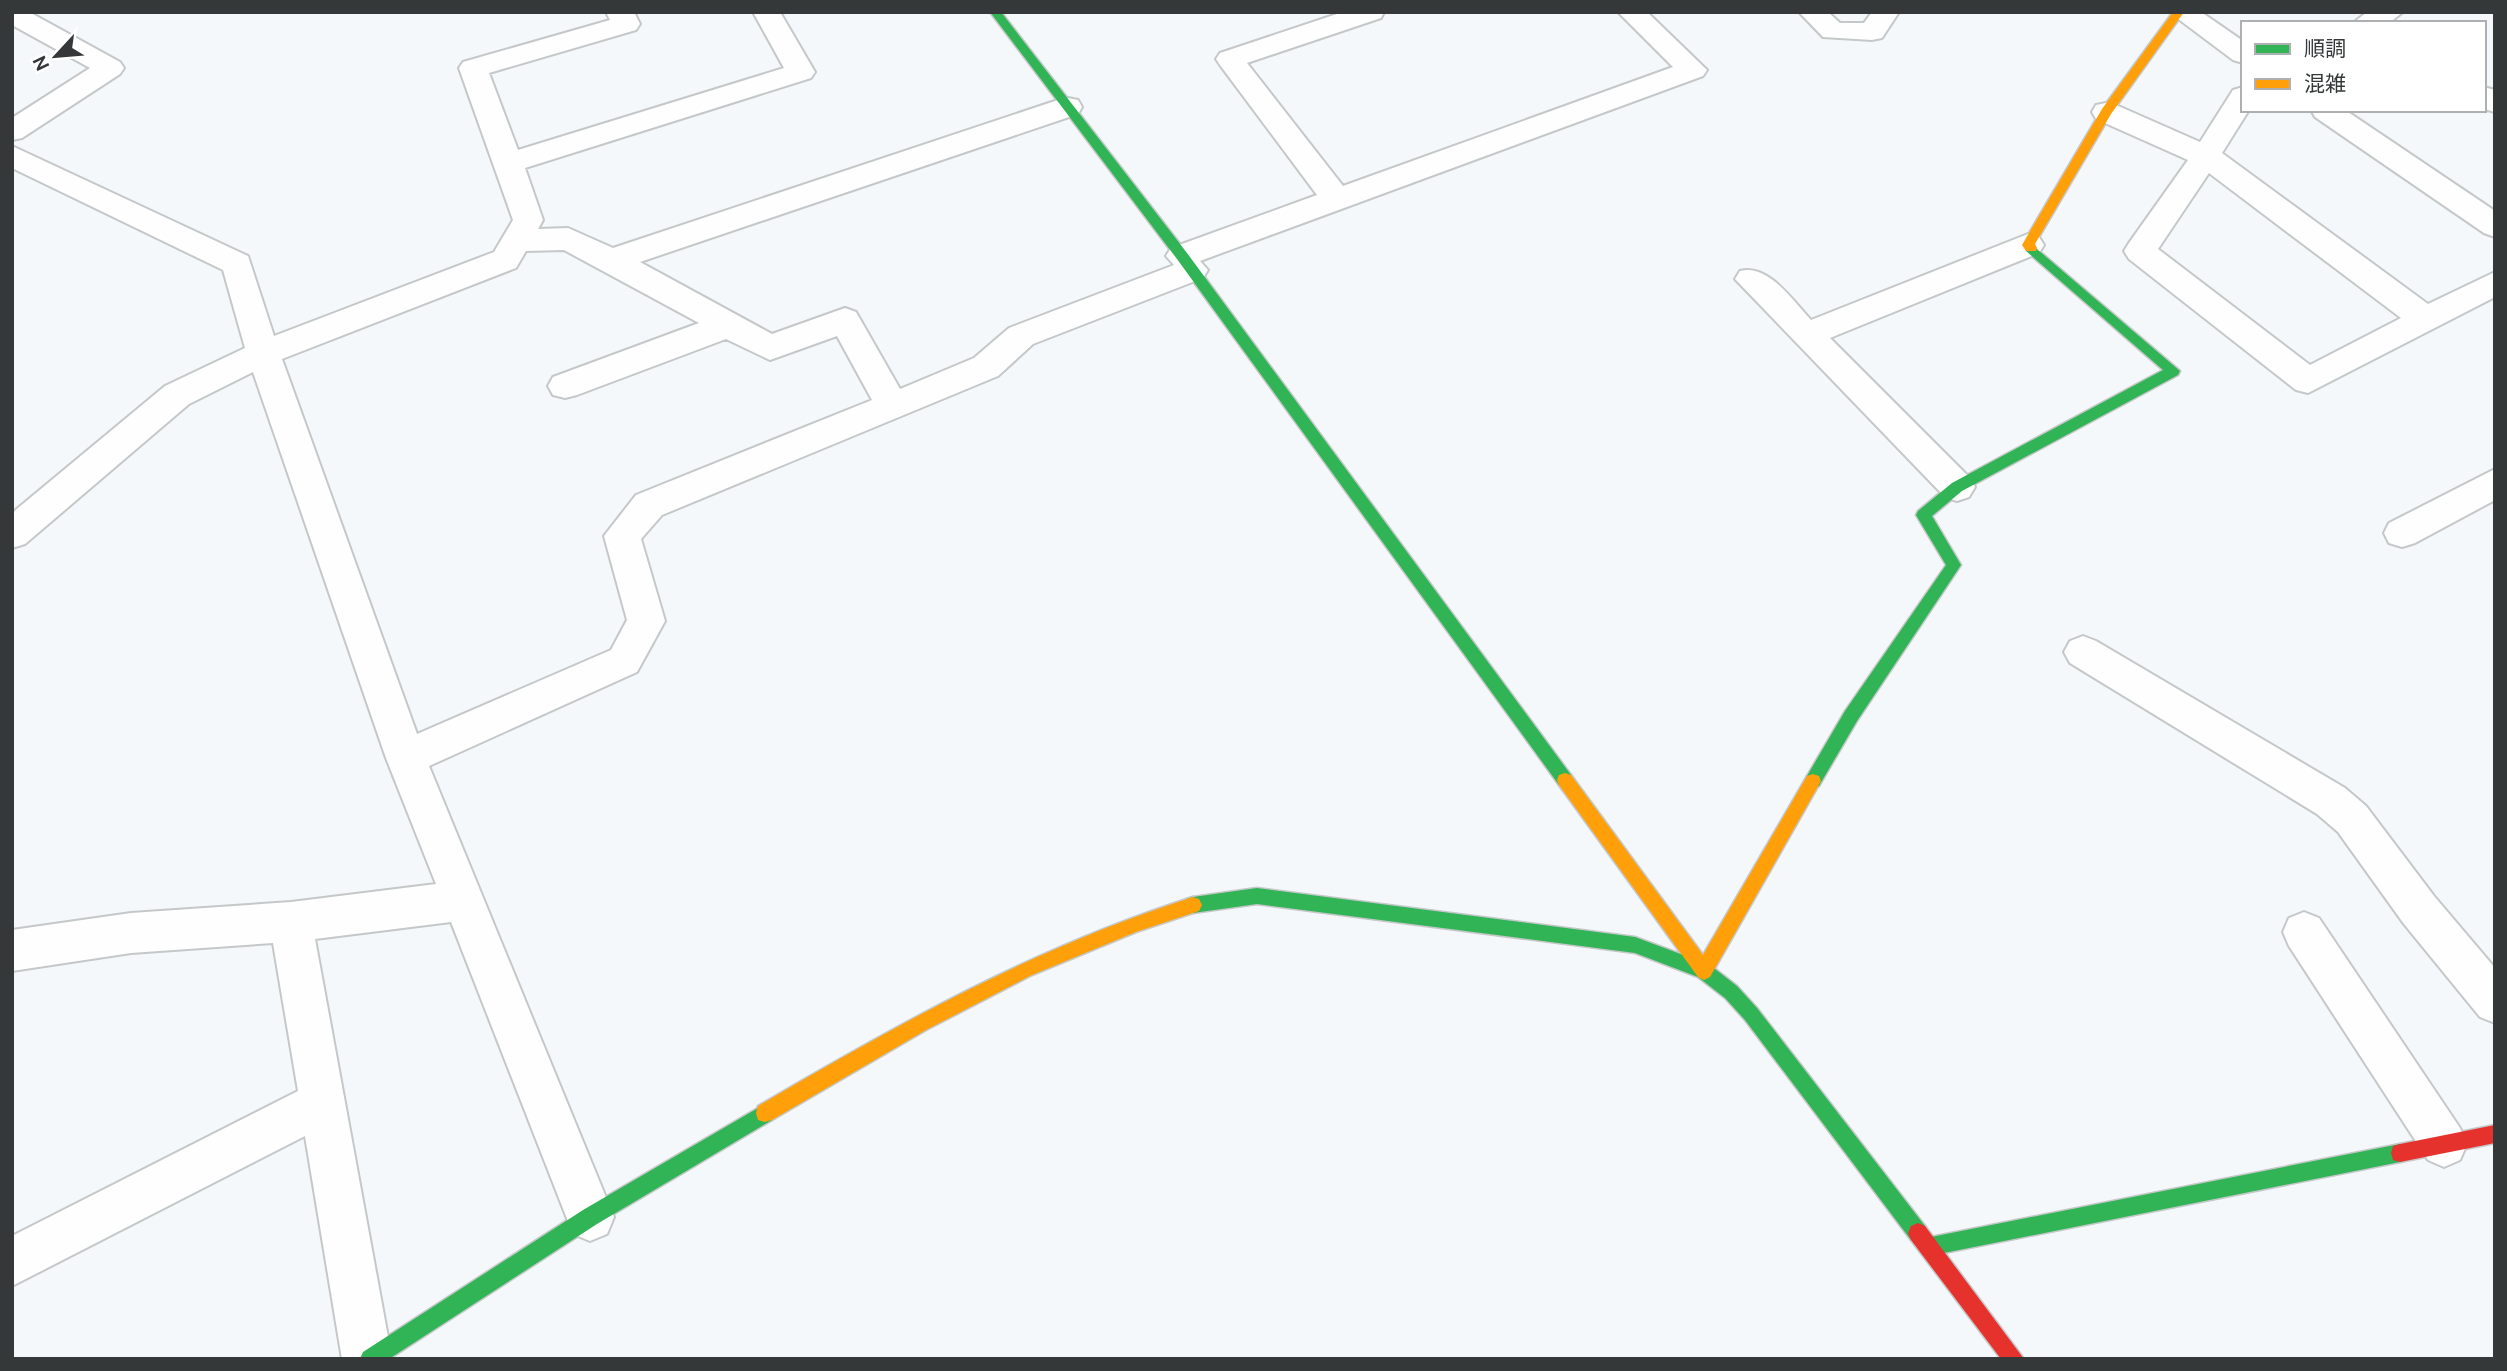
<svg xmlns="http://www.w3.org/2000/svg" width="2507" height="1371" viewBox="0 0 2507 1371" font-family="Ubuntu,'Noto Sans JP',sans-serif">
	<rect width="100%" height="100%" fill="#f5f8fa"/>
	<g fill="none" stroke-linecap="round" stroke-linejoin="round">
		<defs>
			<g id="street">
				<polygon points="12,12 29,12 120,62 124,68 120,74 22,138 12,140 12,118 90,68 12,25"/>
				<path d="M606,12H634L640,24L636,30L489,73L518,150L784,68L753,12H780L815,72L811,78L525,168L543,220L538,229L568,228L613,248L1058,100L1068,98L1078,100L1082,107L1078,114L640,262L772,334L845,308L856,312L900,389L974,358L1009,328L1174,265L1166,256L1171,248L1317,195L1220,65L1216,59L1220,53L1343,12H1384L1381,18L1247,63L1343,186L1673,67L1618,12H1647L1707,70L1703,76L1200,261L1208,270L1203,278L1033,344L998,376L662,515L641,539L665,621L637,672L429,766L614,1217L607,1234L590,1241L573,1234L451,922L315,939L392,1359H342L305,1136L12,1286V1236L298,1091L273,943L131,953L12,971V930L131,913L291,902L436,884L386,758L253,372L189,404L25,544L12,548V513L165,386L245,348L223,270L12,168V146L248,256L274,336L494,252L513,220L459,68L463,62L610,20ZM564,250L699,323L553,377L548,386L553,395L565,398L577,395L726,339L770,360L837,336L872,400L636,495L604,536L627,620L611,650L417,734L282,359L516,268L526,251Z"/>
				<polygon points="1799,12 1828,12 1840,23 1864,23 1872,12 1899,12 1882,38 1872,40 1823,37"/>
				<polygon points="2169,12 2201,12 2243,41 2243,63 2233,60"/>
				<polygon points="2367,12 2403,12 2389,23 2353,23"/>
				<path d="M2243,87V110H2249L2222,153L2428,304L2495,272V297L2308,393L2296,390L2129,259L2124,251L2129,243L2188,160L2096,119L2092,112L2096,105L2106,103L2116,105L2200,142L2233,90ZM2209,173L2401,318L2310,365L2158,249Z"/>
				<polygon points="2484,87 2495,90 2495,112 2484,109"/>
				<polygon points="2311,110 2345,110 2495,211 2495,237 2484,233 2315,117"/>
				<path d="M2028,234L2039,237L2044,245L2039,253L1830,338L1969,477L1975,487L1969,497L1957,501L1945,497L1735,279L1740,271C1768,263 1793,301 1811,320Z"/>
				<polygon points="2495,469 2495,500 2415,543 2402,547 2389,543 2384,533 2389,523"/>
				<polygon points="2083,636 2096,641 2345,788 2366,806 2434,896 2495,968 2495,1023 2480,1017 2404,924 2338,832 2317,814 2070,663 2064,652 2070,641"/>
				<polygon points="2304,912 2319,918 2460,1128 2467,1144 2460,1160 2444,1167 2428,1160 2289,946 2283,932 2289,918"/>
			</g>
			<g id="fast">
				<polygon points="990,12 1001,12 1187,253 1571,775 1573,780 1571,785 1565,787 1559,785 1177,259"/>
				<polygon points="2031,244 2180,371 2178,375 1962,491 1932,516 1961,565 1857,721 1819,786 1813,788 1807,786 1805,781 1807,776 1845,711 1946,565 1916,515 1918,511 1952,483 2163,370 2026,251 2025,248"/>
				<polygon points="1257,888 1635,937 1710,965 1737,986 1757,1008 1925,1226 1928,1233 1926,1238 2400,1144 2407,1146 2409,1153 2407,1160 2400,1162 1929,1256 1922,1253 1919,1246 1921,1241 1911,1240 1745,1020 1725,998 1698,977 1635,953 1257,904 1193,913 1187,911 1184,905 1187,899 1193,897"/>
				<polygon points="765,1104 772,1106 774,1113 772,1120 597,1224 389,1359 360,1359 363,1352 583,1210"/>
			</g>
			<g id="slow">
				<polygon points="2173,12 2184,12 2111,114 2035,244 2037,248 2036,251 2026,251 2022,245 2102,109"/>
				<polygon points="1565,773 1571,775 1703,955 1807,776 1813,774 1819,776 1821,781 1710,977 1704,980 1698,977 1559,785 1557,780 1559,775"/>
				<path d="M1193,897L1199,899L1202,905L1199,911L1136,932L1032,975L926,1030L772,1120L765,1122L758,1120L756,1113L758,1106C902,1022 1034,948 1193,897Z"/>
			</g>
			<g id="jam">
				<polygon points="2495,1125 2495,1143 2400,1162 2393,1160 2391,1153 2393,1146 2400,1144"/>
				<polygon points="1918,1223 1925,1226 2024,1359 2001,1359 1911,1240 1908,1233 1911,1226"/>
			</g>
		</defs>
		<use href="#street" stroke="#c5c8c9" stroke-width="4"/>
		<use href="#fast" stroke="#c5c8c9" stroke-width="3"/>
		<use href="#slow" stroke="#c5c8c9" stroke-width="3"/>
		<use href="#jam" stroke="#c5c8c9" stroke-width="3"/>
		<use href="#street" fill="#fefefe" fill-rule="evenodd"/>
		<use href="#fast" fill="#30b455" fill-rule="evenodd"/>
		<use href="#slow" fill="#ff9f0a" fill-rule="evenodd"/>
		<use href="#jam" fill="#e5322d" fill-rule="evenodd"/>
	</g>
	<rect width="2507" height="1371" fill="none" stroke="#353839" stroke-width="28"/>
	<rect x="2241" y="21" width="245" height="91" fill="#ffffff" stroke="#aeafb0" stroke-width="2"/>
	<rect x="2255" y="44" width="35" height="10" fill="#30b455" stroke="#aeafb0" stroke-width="2"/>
	<text x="2304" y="56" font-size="21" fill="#353839">順調</text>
	<rect x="2255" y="79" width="35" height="10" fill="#ff9f0a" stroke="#aeafb0" stroke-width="2"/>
	<text x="2304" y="91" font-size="21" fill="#353839">混雑</text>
	<g transform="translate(56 56) rotate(244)" stroke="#ffffff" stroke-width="5" paint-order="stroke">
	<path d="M0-5L12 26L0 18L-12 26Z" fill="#353839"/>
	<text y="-10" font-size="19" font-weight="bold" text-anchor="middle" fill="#353839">N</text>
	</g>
</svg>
